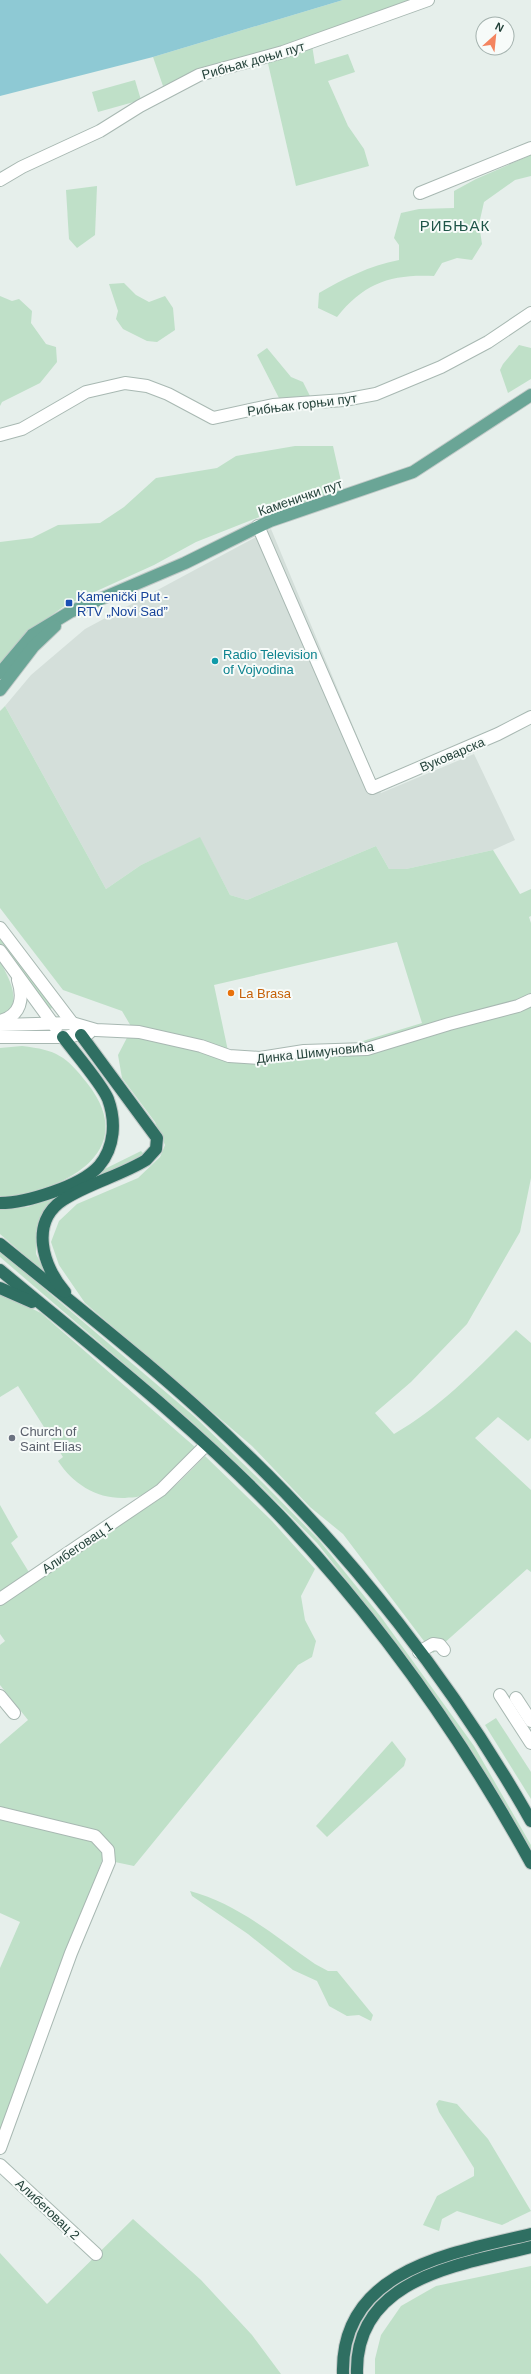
<svg xmlns="http://www.w3.org/2000/svg" width="531" height="2374" viewBox="0 0 531 2374" font-family="Helvetica,sans-serif">
	<rect width="100%" height="100%" fill="#e6efeb"/>
	<polygon fill="#d4dfda" points="271,529 381,793 474,754 515,840 493,850 406,869 389,869 376,846 247,900 230,895 200,838 141,865 106,889 5,706 31,675 85,629"/>
	<g fill="#bfe0c8" fill-rule="evenodd">
		<polygon points="343,0 415,0 281,48 207,67 163,86 153,57"/>
		<polygon points="312,45 315,64 348,54 355,72 328,81 348,126 364,149 369,166 296,186 267,59"/>
		<polygon points="135,80 141,100 98,112 92,92"/>
		<path d="M531,155V176L515,180L484,202L479,224L482,244L472,260L457,258L442,263L434,276C391,274 364,283 337,317L318,308L319,293C345,278 369,266 399,260V245L394,238L401,213L419,209L454,208V191L476,179Z"/>
		<polygon points="97,186 95,235 77,248 69,239 66,190"/>
		<polygon points="124,283 136,295 149,302 165,296 173,308 175,330 157,342 147,341 123,329 116,319 118,311 109,284"/>
		<polygon points="0,296 12,301 19,299 32,311 31,323 46,344 56,347 57,362 40,383 2,402 0,406"/>
		<polygon points="519,345 531,348 531,379 508,393 500,370 503,364"/>
		<polygon points="267,348 291,377 303,382 310,396 279,398 257,355"/>
		<polygon points="295,446 333,446 343,490 262,516 196,542 154,565 79,599 63,607 30,631 0,668 0,542 32,538 58,525 100,523 124,507 156,478 217,468 236,456"/>
		<path d="M5,706L106,889L141,865L200,837L230,895L247,900L376,846L389,869H406L493,850L520,894L531,889V916L529,917L531,923V1178L520,1232L467,1324L411,1382L375,1413L394,1434C441,1407 478,1368 516,1330L531,1343V1438L528,1441L498,1417L475,1438L531,1490V1572L527,1569L433,1653L343,1534L310,1507L252,1446L85,1303L59,1265L51,1242L59,1221L77,1204L138,1178L160,1157L165,1145L155,1122L122,1078L118,1055L132,1028L122,1011L63,990L0,908V711ZM397,942L422,1023L353,1044L251,1054L228,1051L214,985Z"/>
		<polygon points="0,936 54,1007 50,1009 0,944"/>
		<path d="M0,961C8,977 26,1006 0,1016Z"/>
		<path d="M22,1046C57,1050 66,1056 87,1083C143,1154 60,1191 0,1199V1048Z"/>
		<polygon points="141,1151 144,1154 58,1196 43,1215 36,1236 36,1254 46,1274 0,1234 0,1208 28,1207"/>
		<polygon points="0,1251 195,1417 264,1484 319,1540 381,1617 474,1746 531,1845 531,1853 471,1749 378,1620 317,1543 262,1487 192,1422 0,1257"/>
		<path d="M0,1293L41,1313L195,1447C180,1464 161,1486 140,1496C136,1498 129,1497 125,1498C97,1499 73,1484 58,1461L63,1457L18,1386L0,1397Z"/>
		<path d="M205,1456L272,1521L315,1569L301,1596L305,1620L316,1641L312,1657L298,1665L134,1866L115,1862L111,1844L97,1831L0,1807V1744L28,1720L0,1685V1645L5,1641L0,1634V1505L18,1537L11,1543L35,1582L129,1515C160,1505 182,1479 205,1456Z"/>
		<polygon points="496,1718 531,1772 531,1799 485,1725"/>
		<polygon points="392,1741 406,1759 404,1766 327,1837 316,1826"/>
		<polygon points="0,1818 93,1841 104,1855 0,2135 0,1968 20,1922 0,1913"/>
		<path d="M190,1891C238,1904 275,1936 315,1964L328,1971H337L373,2015L371,2021L359,2015L347,2016L329,2006L317,1981L293,1970L248,1934L192,1896Z"/>
		<polygon points="439,2100 457,2104 488,2139 531,2211 502,2225 457,2211 442,2219 439,2231 423,2225 437,2196 474,2176 474,2168 439,2112 436,2104"/>
		<polygon points="133,2219 201,2280 252,2335 281,2374 0,2374 0,2253 47,2304"/>
		<polygon points="531,2266 531,2374 375,2374 375,2359 381,2335 401,2306 436,2286"/>
	</g>
	<polygon fill="#8ec9d4" points="0,0 343,0 153,57 0,96"/>
	<g fill="none" stroke-linecap="round" stroke-linejoin="round">
		<defs>
			<g id="minor">
				<polyline points="0,180 22,167 100,131 140,106 199,75 283,52 428,0"/>
				<polyline points="420,193 531,148"/>
				<polyline points="0,435 22,429 86,392 125,383 147,386 168,394 213,418 273,405 344,400 376,394 441,367 488,342 531,313"/>
				<polyline points="258,526 372,788 498,734 531,717"/>
				<polyline points="0,928 76,1028"/>
				<polyline points="0,951 56,1028"/>
				<path d="M0,1021C21,1016 24,998 18,980"/>
				<polyline points="0,1025 72,1023 96,1030 139,1032 201,1046 229,1056 260,1058 304,1051 367,1049 449,1024 518,1006 531,1000"/>
				<polyline points="0,1037 63,1037 89,1033"/>
				<polyline points="0,1599 161,1490 206,1445"/>
				<polyline points="419,1652 433,1644 440,1645 444,1650"/>
				<polyline points="500,1695 531,1743"/>
				<polyline points="0,1696 14,1713"/>
				<polyline points="516,1698 531,1721"/>
				<polyline points="0,1813 95,1836 108,1850 109,1862 71,1953 0,2148"/>
				<polyline points="0,2165 96,2254"/>
			</g>
			<g id="major">
				<polyline points="0,673 32,635 70,612 185,563 270,521 413,472 531,395"/>
				<polyline points="0,690 33,647 55,626"/>
			</g>
			<g id="highway">
				<path d="M0,1203C26,1203 81,1186 99,1166C115,1147 116,1121 108,1099C102,1084 74,1052 63,1037"/>
				<path d="M0,1244C81,1310 164,1374 239,1447C352,1554 454,1685 531,1821"/>
				<path d="M0,1270C95,1349 193,1425 279,1515C377,1618 462,1738 531,1863"/>
				<polyline points="0,1288 32,1302"/>
				<path d="M65,1292C43,1267 29,1222 63,1200C89,1183 120,1176 146,1160L156,1149L157,1138L81,1035"/>
				<path d="M343,2374C340,2269 452,2253 531,2234"/>
				<path d="M357,2374C354,2278 459,2265 531,2247"/>
			</g>
		</defs>
		<use href="#minor" stroke="#a8b8b2" stroke-width="14"/>
		<use href="#major" stroke="#c2cac8" stroke-width="14"/>
		<use href="#highway" stroke="#c2cac8" stroke-width="14"/>
		<use href="#minor" stroke="#fff" stroke-width="12"/>
		<use href="#major" stroke="#6aa596" stroke-width="12"/>
		<use href="#highway" stroke="#2f6f62" stroke-width="12"/>
	</g>
	<rect fill="#1a4fb4" stroke="#f7fbf9" stroke-width="1.5" x="65" y="599" width="8" height="8" rx="2"/>
	<circle fill="#0f9aa8" stroke="#f7fbf9" stroke-width="1.5" cx="215" cy="661" r="4"/>
	<circle fill="#e8710a" stroke="#f7fbf9" stroke-width="1.5" cx="231" cy="993" r="4"/>
	<circle fill="#6b7280" stroke="#f7fbf9" stroke-width="1.5" cx="12" cy="1438" r="4"/>
	<g text-anchor="middle" stroke-width="4" stroke-linejoin="round" paint-order="stroke">
		<g font-size="13" fill="#24423a" stroke="#f7fbf9">
			<text transform="translate(253 60) rotate(-16)" y="5">Рибњак доњи пут</text>
			<text transform="translate(302 404) rotate(-7)" y="5">Рибњак горњи пут</text>
			<text transform="translate(300 497) rotate(-19)" y="5">Каменички пут</text>
			<text transform="translate(452 754) rotate(-23)" y="5">Вуковарска</text>
			<text transform="translate(315 1052) rotate(-6)" y="5">Динка Шимуновића</text>
			<text transform="translate(77 1547) rotate(-34)" y="5">Алибеговац 1</text>
			<text transform="translate(48 2209) rotate(43)" y="5">Алибеговац 2</text>
		</g>
		<g font-size="13" fill="#164399" stroke="#f7fbf9" text-anchor="start">
			<text x="77" y="601">Kamenički Put -<tspan x="77" dy="15">RTV „Novi Sad”</tspan></text>
		</g>
		<g font-size="13" fill="#0d838f" stroke="#f7fbf9" text-anchor="start">
			<text x="223" y="659">Radio Television<tspan x="223" dy="15">of Vojvodina</tspan></text>
		</g>
		<g font-size="13" fill="#c56008" stroke="#f7fbf9" text-anchor="start">
			<text x="239" y="998">La Brasa</text>
		</g>
		<g font-size="13" fill="#5b616d" stroke="#f7fbf9" text-anchor="start">
			<text x="20" y="1436">Church of<tspan x="20" dy="15">Saint Elias</tspan></text>
		</g>
		<g font-size="15" letter-spacing="1" fill="#1f5548" stroke="#f7fbf9">
			<text x="455" y="231">РИБЊАК</text>
		</g>
	</g>
	<g transform="translate(495 36) rotate(27)"><circle r="19" fill="#f7fbf9" stroke="#a3b1ad"/>
	<path d="M0-3L7 15L0 10L-7 15Z" fill="#f4845f"/>
	<text y="-6" font-size="11" font-weight="bold" text-anchor="middle" fill="#24423a">N</text>
	</g>
</svg>
